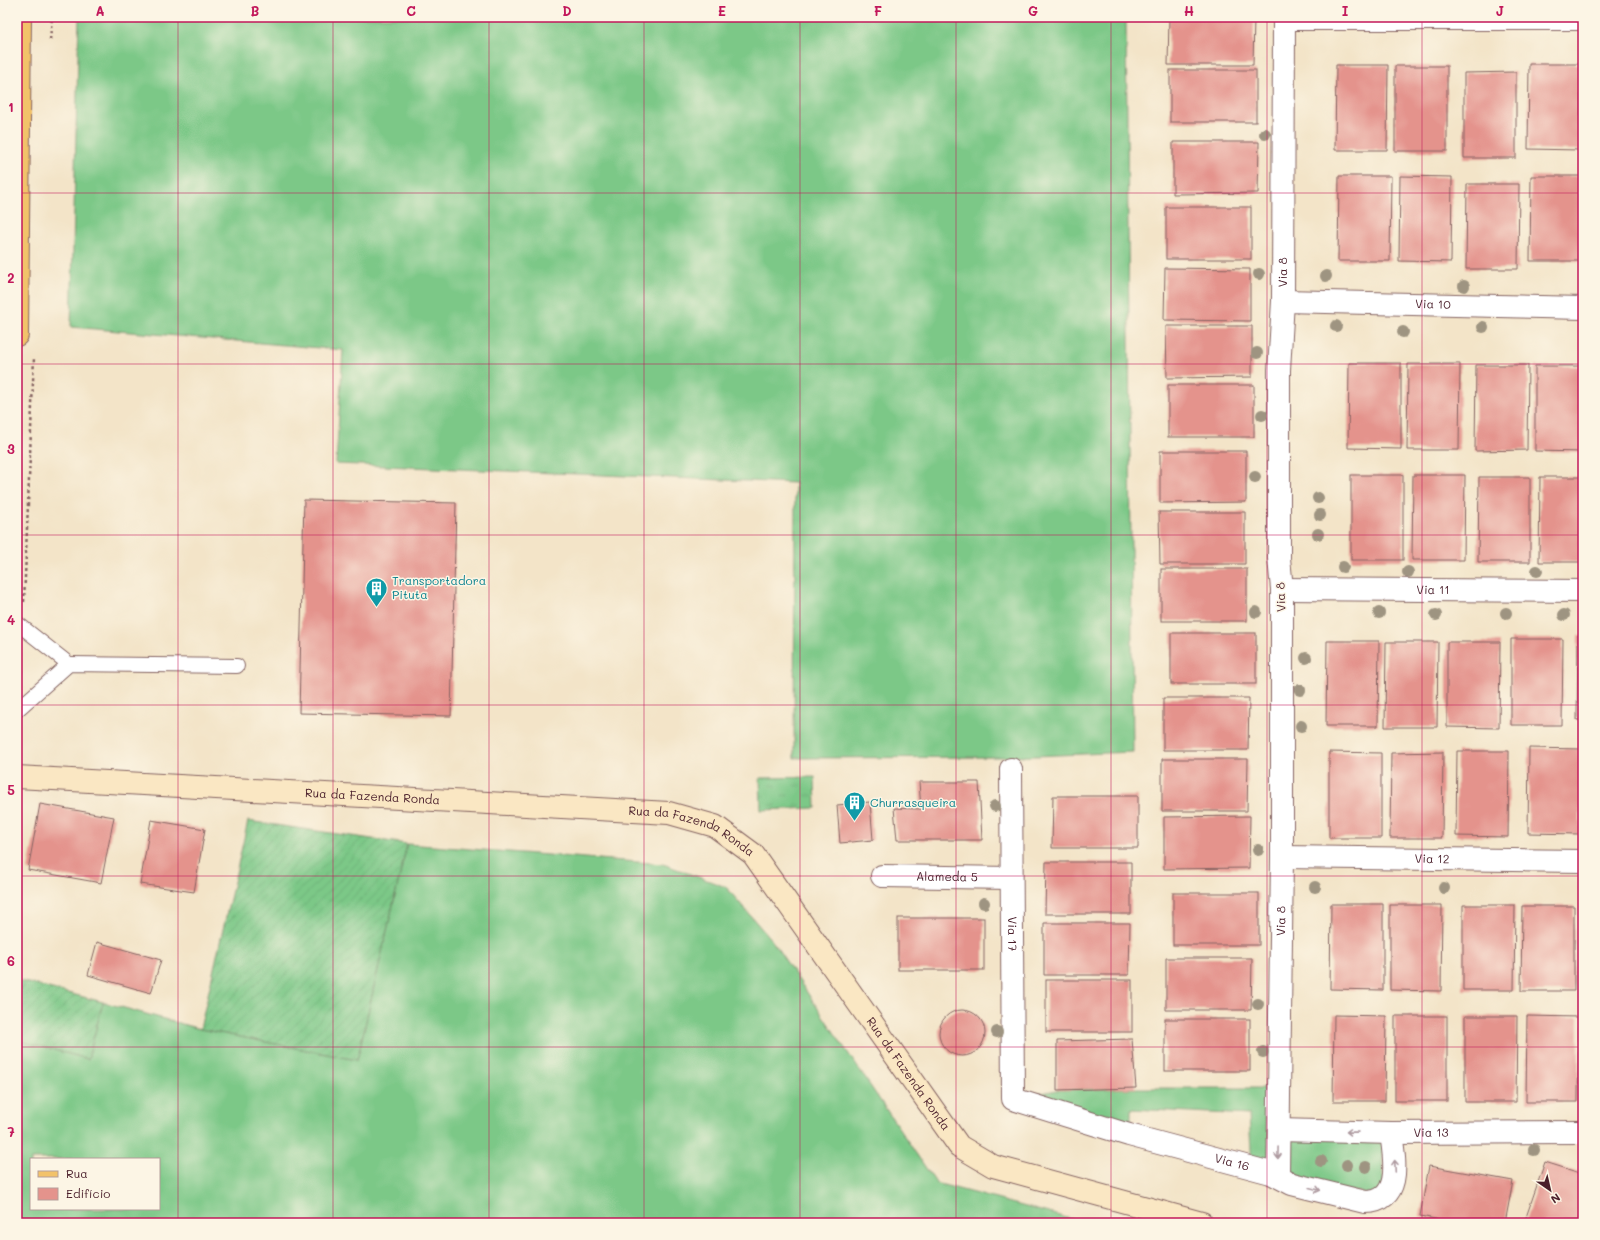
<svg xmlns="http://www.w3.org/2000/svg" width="1600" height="1240" viewBox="0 0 1600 1240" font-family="Mali,sans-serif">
	<defs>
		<pattern id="park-tufts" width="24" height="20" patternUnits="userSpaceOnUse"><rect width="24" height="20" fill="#7bc887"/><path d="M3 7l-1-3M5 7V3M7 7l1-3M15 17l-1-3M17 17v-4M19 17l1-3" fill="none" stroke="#6cab75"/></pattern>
		<pattern id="garden-furrows" width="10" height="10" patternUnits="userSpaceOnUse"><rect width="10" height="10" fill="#7bc887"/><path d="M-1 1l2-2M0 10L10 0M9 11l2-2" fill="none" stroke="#6cab75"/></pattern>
	</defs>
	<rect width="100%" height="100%" fill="#fcf5e5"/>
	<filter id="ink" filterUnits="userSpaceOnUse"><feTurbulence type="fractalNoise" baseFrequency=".025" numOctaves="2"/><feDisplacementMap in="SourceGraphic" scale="8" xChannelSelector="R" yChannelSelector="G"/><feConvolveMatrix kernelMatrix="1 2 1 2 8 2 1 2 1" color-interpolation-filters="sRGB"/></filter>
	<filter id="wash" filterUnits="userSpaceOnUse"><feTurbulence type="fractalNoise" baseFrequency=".012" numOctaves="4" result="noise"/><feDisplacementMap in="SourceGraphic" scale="16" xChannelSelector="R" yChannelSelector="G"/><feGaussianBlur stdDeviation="0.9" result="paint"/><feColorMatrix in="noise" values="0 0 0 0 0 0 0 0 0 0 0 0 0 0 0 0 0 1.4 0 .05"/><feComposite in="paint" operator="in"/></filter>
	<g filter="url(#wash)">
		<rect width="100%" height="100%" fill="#f3e4c8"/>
		<g fill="#7bc887" stroke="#627459" fill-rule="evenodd">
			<polygon points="79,17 1126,17 1133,752 1009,757 794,758 795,483 336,464 343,350 71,327"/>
			<path d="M407,844L663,864L726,887L773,942L936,1183L1086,1223H17V1040L88,1059L103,1002L200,1029L357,1060ZM31,1159H159V1209H31Z"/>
			<polygon points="1136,1088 1271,1088 1271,1172 1252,1168 1249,1115 1131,1109 1131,1133 1014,1098 1057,1090"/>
			<polygon points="1279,1132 1369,1134 1383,1144 1384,1195 1297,1185 1278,1165"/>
		</g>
		<polygon fill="url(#park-tufts)" stroke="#627459" points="815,777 816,808 761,810 760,778"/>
		<g fill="url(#garden-furrows)" stroke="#627459">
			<polygon points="248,821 407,844 357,1060 200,1029"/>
			<polygon points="17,980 103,1002 88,1059 17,1040"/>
		</g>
		<g id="blocks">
			<g fill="#e4938c">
				<polygon points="1169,17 1254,17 1253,65 1168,65"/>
				<polygon points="1529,64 1581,64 1580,150 1528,149"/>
				<polygon points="1336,65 1388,65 1387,150 1335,150"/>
				<rect x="1395" y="66" width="52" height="85"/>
				<rect x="1170" y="70" width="86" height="52"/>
				<polygon points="1516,72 1516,158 1464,158 1464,73"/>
				<polygon points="1173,142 1259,142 1258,193 1173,194"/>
				<polygon points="1339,176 1391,176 1390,261 1338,261"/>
				<polygon points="1400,176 1452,177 1451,262 1399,261"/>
				<polygon points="1531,176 1583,176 1583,261 1530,261"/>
				<polygon points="1467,184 1519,184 1518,269 1466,269"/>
				<rect x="1166" y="207" width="85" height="52"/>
				<polygon points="1165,268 1250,269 1250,321 1164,320"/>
				<polygon points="1166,326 1252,326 1252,377 1167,378"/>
				<polygon points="1349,363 1401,363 1401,449 1348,448"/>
				<polygon points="1408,364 1460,364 1459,450 1407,450"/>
				<polygon points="1476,365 1528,365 1527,450 1475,451"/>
				<polygon points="1535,366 1583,366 1583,452 1535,451"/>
				<rect x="1168" y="385" width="86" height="52"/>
				<polygon points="1160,451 1246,451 1246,502 1160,503"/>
				<rect x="1351" y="475" width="52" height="85"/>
				<polygon points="1413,475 1465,475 1464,560 1412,560"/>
				<polygon points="1479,477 1530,477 1530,562 1478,562"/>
				<polygon points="1540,477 1583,477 1583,562 1539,562"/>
				<polygon points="304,500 456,503 451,716 299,713"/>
				<polygon points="1159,512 1245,512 1245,564 1160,564"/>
				<rect x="1161" y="569" width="86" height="52"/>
				<rect x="1171" y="633" width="85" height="51"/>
				<polygon points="1578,635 1583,635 1583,720 1577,720"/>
				<polygon points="1511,639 1563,639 1562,725 1511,725"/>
				<polygon points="1327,641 1379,641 1378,726 1326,726"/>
				<polygon points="1386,642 1438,642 1437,727 1385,727"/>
				<polygon points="1447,642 1500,642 1499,728 1447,727"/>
				<polygon points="1163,698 1249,698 1248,750 1163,750"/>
				<polygon points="1529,748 1581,749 1580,834 1528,833"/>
				<polygon points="1457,751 1509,751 1508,837 1456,836"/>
				<polygon points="1329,752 1381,753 1381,838 1329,838"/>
				<polygon points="1443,752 1442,838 1390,838 1391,753"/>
				<polygon points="1162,759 1248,759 1247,811 1162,811"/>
				<polygon points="919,782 979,782 982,840 897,840 894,808 921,809"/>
				<polygon points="1053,796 1138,796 1138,848 1052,848"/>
				<polygon points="870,802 873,840 840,843 837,805"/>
				<polygon points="40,804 114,817 101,883 28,870"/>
				<polygon points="1250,816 1249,868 1164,869 1164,817"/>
				<polygon points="151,820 205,829 194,892 140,884"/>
				<polygon points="1046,862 1131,862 1131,914 1045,914"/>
				<rect x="1173" y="893" width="86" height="52"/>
				<polygon points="1331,904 1383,904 1383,990 1330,989"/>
				<polygon points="1390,905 1442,905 1441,991 1390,990"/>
				<polygon points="1463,905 1515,905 1514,990 1463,990"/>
				<polygon points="1522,906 1574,906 1574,991 1521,991"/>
				<rect x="898" y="918" width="86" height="52"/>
				<polygon points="1044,923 1130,923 1129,975 1044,975"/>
				<polygon points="97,942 161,960 151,993 88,975"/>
				<polygon points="1166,958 1252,958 1251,1010 1166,1010"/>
				<rect x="1046" y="980" width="86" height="52"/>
				<circle cx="962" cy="1033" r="23"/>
				<polygon points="1334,1015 1386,1016 1385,1101 1333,1101"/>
				<rect x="1395" y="1016" width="52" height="85"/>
				<polygon points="1465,1016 1517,1016 1516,1102 1465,1102"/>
				<polygon points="1527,1016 1579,1017 1578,1102 1526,1102"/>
				<rect x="1165" y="1019" width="85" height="52"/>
				<polygon points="1132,1039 1136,1088 1057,1090 1057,1041"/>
				<polygon points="1545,1162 1583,1174 1583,1209 1578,1223 1524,1223"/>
				<polygon points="1429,1166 1513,1181 1505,1223 1456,1223 1420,1216"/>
			</g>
		</g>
	</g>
	<g filter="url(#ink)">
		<use href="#blocks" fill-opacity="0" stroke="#856462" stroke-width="1"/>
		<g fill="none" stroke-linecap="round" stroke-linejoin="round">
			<defs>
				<g id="lane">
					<polyline points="17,623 69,664"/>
					<polyline points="17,710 69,664 237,666"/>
				</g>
				<g id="street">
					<polyline points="1284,19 1583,19"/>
					<path id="s1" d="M1283,301L1583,308"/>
					<path id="s2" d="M1282,589L1583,591"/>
					<path id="s3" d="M1011,769L1013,1099L1129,1135L1271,1173L1292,1184L1365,1202C1404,1202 1394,1157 1391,1133"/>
					<path id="s4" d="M1282,857L1583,861"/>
					<path id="s5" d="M882,876L1011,878"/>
					<path id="s6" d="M1279,1130L1391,1133L1583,1132"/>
					<path id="s7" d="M1278,1176L1282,857V589L1279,558V370L1283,301L1284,17"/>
				</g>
				<g id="secondary">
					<path id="s8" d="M17,777L669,813L715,826L753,854L959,1146L993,1166L1202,1223"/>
				</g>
				<polyline id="primary" points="17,335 20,17"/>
			</defs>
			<use href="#lane" stroke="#856462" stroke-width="16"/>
			<use href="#street" stroke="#856462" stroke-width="24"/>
			<use href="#secondary" stroke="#856462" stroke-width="24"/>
			<use href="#primary" stroke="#856462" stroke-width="24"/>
			<g stroke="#856462" stroke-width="2.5" stroke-dasharray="3 3" stroke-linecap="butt">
				<polyline points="50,40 52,17"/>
				<polyline points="24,602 34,357"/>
				<polyline points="21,673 22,658"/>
				<polyline points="18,749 18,734"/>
			</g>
			<use href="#lane" stroke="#fff" stroke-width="14"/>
			<use href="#street" stroke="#fff" stroke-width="22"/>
			<use href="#secondary" stroke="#fae7c3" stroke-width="22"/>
			<use href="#primary" stroke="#f2c26a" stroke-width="22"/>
		</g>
		<g fill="#9e9481">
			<circle cx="1265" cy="134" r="6"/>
			<circle cx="1259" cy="274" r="6"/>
			<circle cx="1326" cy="276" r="6"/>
			<circle cx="1464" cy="286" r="6"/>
			<circle cx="1336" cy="326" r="6"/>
			<circle cx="1483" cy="327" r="6"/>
			<circle cx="1403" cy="332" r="6"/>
			<circle cx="1257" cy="353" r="6"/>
			<circle cx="1262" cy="415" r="6"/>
			<circle cx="1255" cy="477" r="6"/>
			<circle cx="1318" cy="498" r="6"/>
			<circle cx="1320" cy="515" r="6"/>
			<circle cx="1318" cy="534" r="6"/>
			<circle cx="1343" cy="567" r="6"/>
			<circle cx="1537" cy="571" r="6"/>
			<circle cx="1408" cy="572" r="6"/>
			<circle cx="1256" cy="612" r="6"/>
			<circle cx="1379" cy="613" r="6"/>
			<circle cx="1506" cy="613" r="6"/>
			<circle cx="1436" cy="615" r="6"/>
			<circle cx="1564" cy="615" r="6"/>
			<circle cx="1306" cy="658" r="6"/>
			<circle cx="1300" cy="690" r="6"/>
			<circle cx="1301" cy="726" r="6"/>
			<circle cx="995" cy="806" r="6"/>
			<circle cx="1258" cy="850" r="6"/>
			<circle cx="1315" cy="887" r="6"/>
			<circle cx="1444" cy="888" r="6"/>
			<circle cx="984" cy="903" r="6"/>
			<circle cx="1258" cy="1004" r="6"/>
			<circle cx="997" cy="1032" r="6"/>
			<circle cx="1263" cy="1052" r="6"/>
			<circle cx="1534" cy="1150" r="6"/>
			<circle cx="1321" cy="1161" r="6"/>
			<circle cx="1347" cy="1165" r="6"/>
			<circle cx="1366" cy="1167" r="6"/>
		</g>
		<defs><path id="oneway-shaft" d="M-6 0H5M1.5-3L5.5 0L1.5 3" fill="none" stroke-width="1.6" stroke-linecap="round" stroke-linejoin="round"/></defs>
		<g stroke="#ae9aa0">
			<use href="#oneway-shaft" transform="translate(1352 1132) rotate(-179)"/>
			<use href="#oneway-shaft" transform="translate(1278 1153) rotate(91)"/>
			<use href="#oneway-shaft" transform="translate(1395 1166) rotate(-93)"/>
			<use href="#oneway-shaft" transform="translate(1315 1189) rotate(14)"/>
		</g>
	</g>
	<path fill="none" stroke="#c2185b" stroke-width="1" stroke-opacity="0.55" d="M178,17V1223M333,17V1223M489,17V1223M644,17V1223M800,17V1223M956,17V1223M1111,17V1223M1267,17V1223M1422,17V1223M17,193H1583M17,364H1583M17,535H1583M17,705H1583M17,876H1583M17,1047H1583"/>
	<defs>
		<symbol id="building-pin" viewBox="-11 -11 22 30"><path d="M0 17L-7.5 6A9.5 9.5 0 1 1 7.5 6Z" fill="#0f9aa8" stroke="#fcf5e5"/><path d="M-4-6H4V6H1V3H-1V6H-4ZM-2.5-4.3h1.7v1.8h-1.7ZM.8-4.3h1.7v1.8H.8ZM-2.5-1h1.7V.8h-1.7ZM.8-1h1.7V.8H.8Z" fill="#fff"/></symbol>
	</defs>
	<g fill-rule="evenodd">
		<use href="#building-pin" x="364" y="576" width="25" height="34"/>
		<use href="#building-pin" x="842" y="790" width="25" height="34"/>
	</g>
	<g text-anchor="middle" stroke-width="3" stroke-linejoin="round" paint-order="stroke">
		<g font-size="12" fill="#4a1f2b" stroke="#fcf5e5">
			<text dy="4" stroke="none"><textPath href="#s7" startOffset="904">Via 8</textPath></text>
			<text dy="4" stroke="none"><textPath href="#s1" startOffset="150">Via 10</textPath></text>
			<text dy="4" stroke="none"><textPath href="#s2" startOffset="151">Via 11</textPath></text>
			<text transform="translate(1281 597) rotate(-92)" y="4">Via 8</text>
			<text dy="4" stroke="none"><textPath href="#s8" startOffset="356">Rua da Fazenda Ronda</textPath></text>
			<text dy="4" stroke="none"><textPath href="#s8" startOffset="680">Rua da Fazenda Ronda</textPath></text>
			<text dy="4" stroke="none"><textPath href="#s4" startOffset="150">Via 12</textPath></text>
			<text dy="4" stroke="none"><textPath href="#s5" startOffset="65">Alameda 5</textPath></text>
			<text dy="4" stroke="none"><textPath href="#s7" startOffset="255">Via 8</textPath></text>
			<text dy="4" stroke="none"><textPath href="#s3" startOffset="165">Via 17</textPath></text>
			<text dy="4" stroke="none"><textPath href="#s8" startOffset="1017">Rua da Fazenda Ronda</textPath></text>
			<text dy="4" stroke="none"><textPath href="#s6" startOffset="152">Via 13</textPath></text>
			<text dy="4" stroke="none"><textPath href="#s3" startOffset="558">Via 16</textPath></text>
		</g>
		<g font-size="12" fill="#0d838f" stroke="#fcf5e5" text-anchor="start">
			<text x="392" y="585">Transportadora<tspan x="392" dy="14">Pituta</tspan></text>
			<text x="870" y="807">Churrasqueira</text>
		</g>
	</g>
	<rect width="1600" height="1240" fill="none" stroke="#fcf5e5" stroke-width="44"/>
	<rect x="30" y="1158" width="130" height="52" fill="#fcf5e5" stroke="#b59f9b"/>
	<rect x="38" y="1171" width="20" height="6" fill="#f2c26a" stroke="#b59f9b"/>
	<text x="66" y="1178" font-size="12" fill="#4a1f2b">Rua</text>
	<rect x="38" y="1188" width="20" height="12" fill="#e4938c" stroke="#b59f9b"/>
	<text x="66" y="1198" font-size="12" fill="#4a1f2b">Edifício</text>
	<g transform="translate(1550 1190) rotate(146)" stroke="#fcf5e5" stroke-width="3" paint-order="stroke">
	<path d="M0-3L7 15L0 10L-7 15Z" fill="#4a1f2b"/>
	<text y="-6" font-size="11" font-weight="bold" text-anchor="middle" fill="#4a1f2b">N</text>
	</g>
	<rect x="22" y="22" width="1556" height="1196" fill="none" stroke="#c2185b" stroke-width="1.5"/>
	<g font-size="13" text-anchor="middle" font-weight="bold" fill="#c2185b">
		<text x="100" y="16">A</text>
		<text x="255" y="16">B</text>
		<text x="411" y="16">C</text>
		<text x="567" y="16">D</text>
		<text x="722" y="16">E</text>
		<text x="878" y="16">F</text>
		<text x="1033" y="16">G</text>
		<text x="1189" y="16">H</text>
		<text x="1345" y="16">I</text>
		<text x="1500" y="16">J</text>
		<text x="11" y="112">1</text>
		<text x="11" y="283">2</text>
		<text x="11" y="454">3</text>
		<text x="11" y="625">4</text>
		<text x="11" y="795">5</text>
		<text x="11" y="966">6</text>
		<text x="11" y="1137">7</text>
	</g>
</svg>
